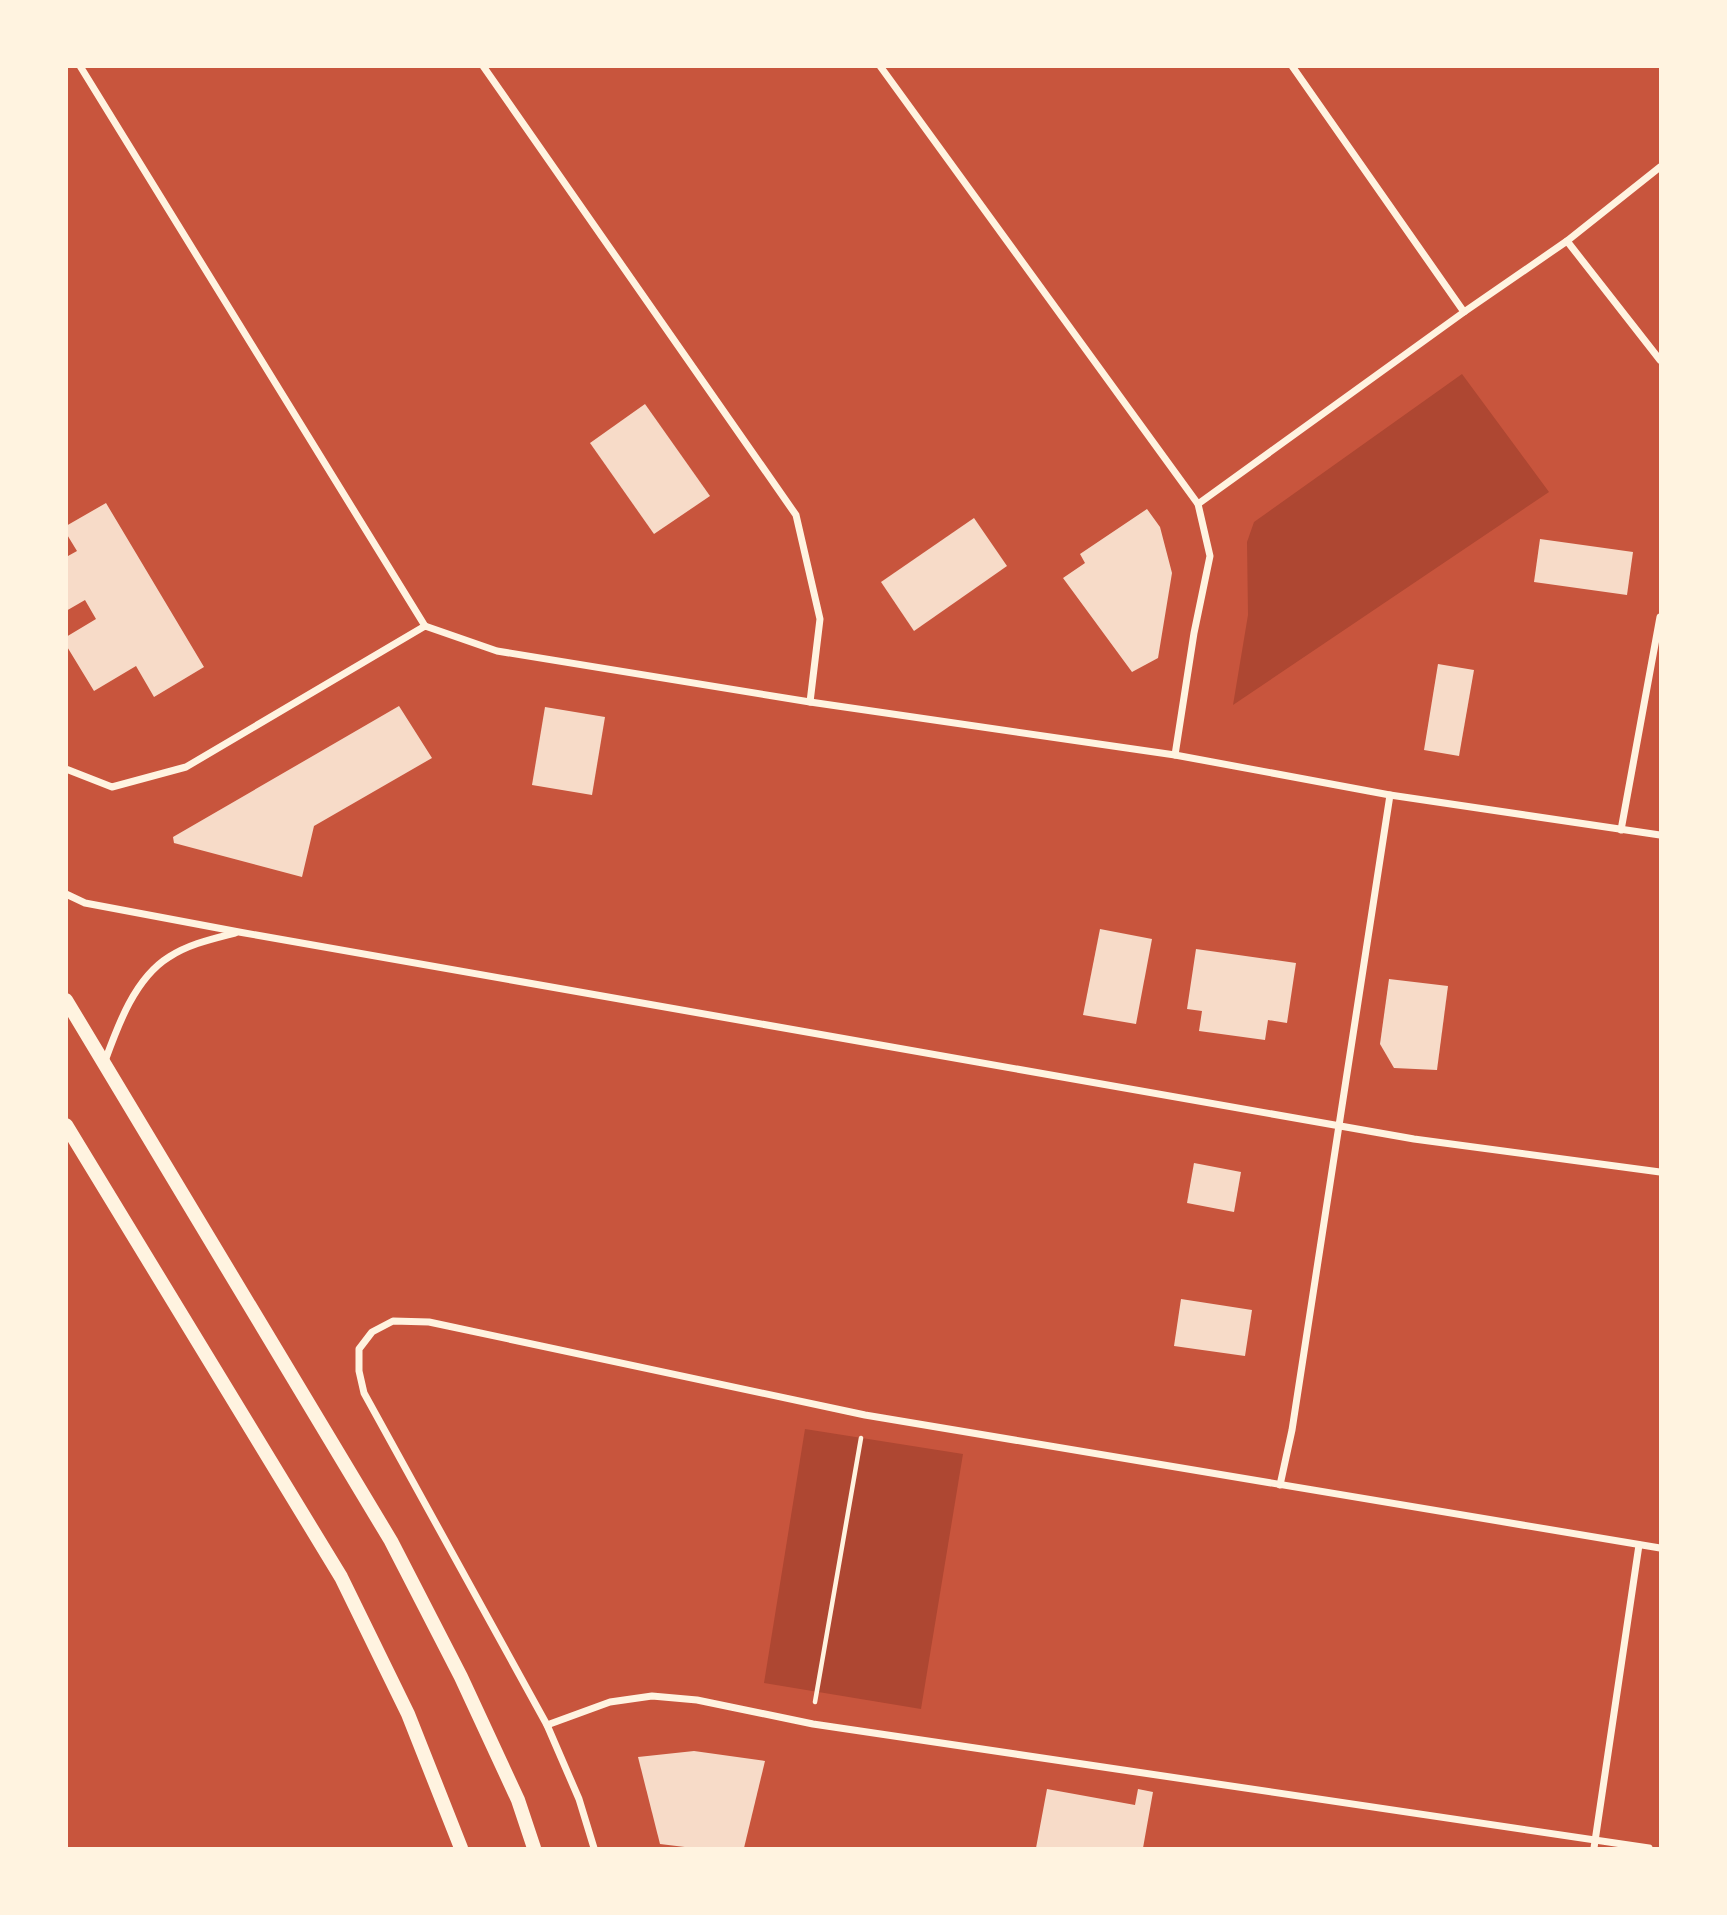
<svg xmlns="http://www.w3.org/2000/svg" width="1727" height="1915" viewBox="0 0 1727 1915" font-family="'PT Sans',sans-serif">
	<rect width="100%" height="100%" fill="#c8553d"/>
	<g fill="#ae4732">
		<polygon points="1462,374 1549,492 1233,705 1248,615 1247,542 1254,522"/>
		<polygon points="805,1429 963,1454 921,1709 764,1683"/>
	</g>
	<g fill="#f7dbc8">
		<polygon points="645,404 710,496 654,534 590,443"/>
		<polygon points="106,503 204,667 154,697 136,666 94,691 66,645 66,637 96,619 85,600 66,611 66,553 68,556 77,551 66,533 66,526"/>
		<polygon points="1147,509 1160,527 1172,573 1158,658 1132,672 1063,578 1085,563 1080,554"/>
		<polygon points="974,518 1007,566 914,631 881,582"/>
		<polygon points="1540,539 1633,552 1627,595 1534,582"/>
		<polygon points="1438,664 1474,670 1459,756 1424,750"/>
		<polygon points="399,706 432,758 314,826 302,877 174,843 173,837"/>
		<polygon points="545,707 605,717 592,795 532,785"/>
		<polygon points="1100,929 1152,939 1136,1024 1083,1015"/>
		<polygon points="1196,949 1296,963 1287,1023 1268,1020 1265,1040 1199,1031 1202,1011 1187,1009"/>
		<polygon points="1389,979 1448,986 1437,1070 1394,1068 1380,1044"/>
		<polygon points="1194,1163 1241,1172 1234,1212 1187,1203"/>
		<polygon points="1181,1299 1252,1310 1245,1356 1174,1346"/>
		<polygon points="694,1751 765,1761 744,1848 693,1848 660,1844 638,1757"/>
		<polygon points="1047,1789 1135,1805 1138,1789 1153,1792 1143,1848 1036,1848"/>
	</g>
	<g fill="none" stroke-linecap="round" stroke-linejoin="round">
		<polyline stroke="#fff3e0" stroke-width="4.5" points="815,1702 861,1438"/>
		<g stroke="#fff3e0" stroke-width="7">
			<polyline points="80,66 425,626"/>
			<polyline points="483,66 796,515 820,619 810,702"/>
			<polyline points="880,66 1198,504 1210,556 1194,633 1175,755"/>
			<polyline points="1292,66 1464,312"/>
			<polyline points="1567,241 1660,360"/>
			<polyline points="1198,504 1464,312 1567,241 1660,167"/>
			<polyline points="66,769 112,787 186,767 425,626 497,651 810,702 1175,755 1390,795 1660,835"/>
			<polyline points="1621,830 1660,617"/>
			<polyline points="66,894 85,903 239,932 1414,1139 1660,1172"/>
			<path d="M105,1061C118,1025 135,978 169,957C189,944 212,939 235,933"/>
			<polyline points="1280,1485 1292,1430 1390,795"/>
			<polyline points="547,1725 610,1702 652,1696 697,1700 813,1724 1649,1848"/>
			<polyline points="594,1848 579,1799 547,1725 364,1393 359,1371 359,1349 372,1332 393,1321 429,1322 865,1415 1660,1548"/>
			<polyline points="1594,1848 1639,1545"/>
		</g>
		<g stroke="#fff3e0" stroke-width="14">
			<polyline points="66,1000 391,1541 461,1677 518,1800 534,1848"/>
			<polyline points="66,1125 341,1577 408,1714 461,1848"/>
		</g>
	</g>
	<rect width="1727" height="1915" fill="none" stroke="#fff3e0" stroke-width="136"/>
</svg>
